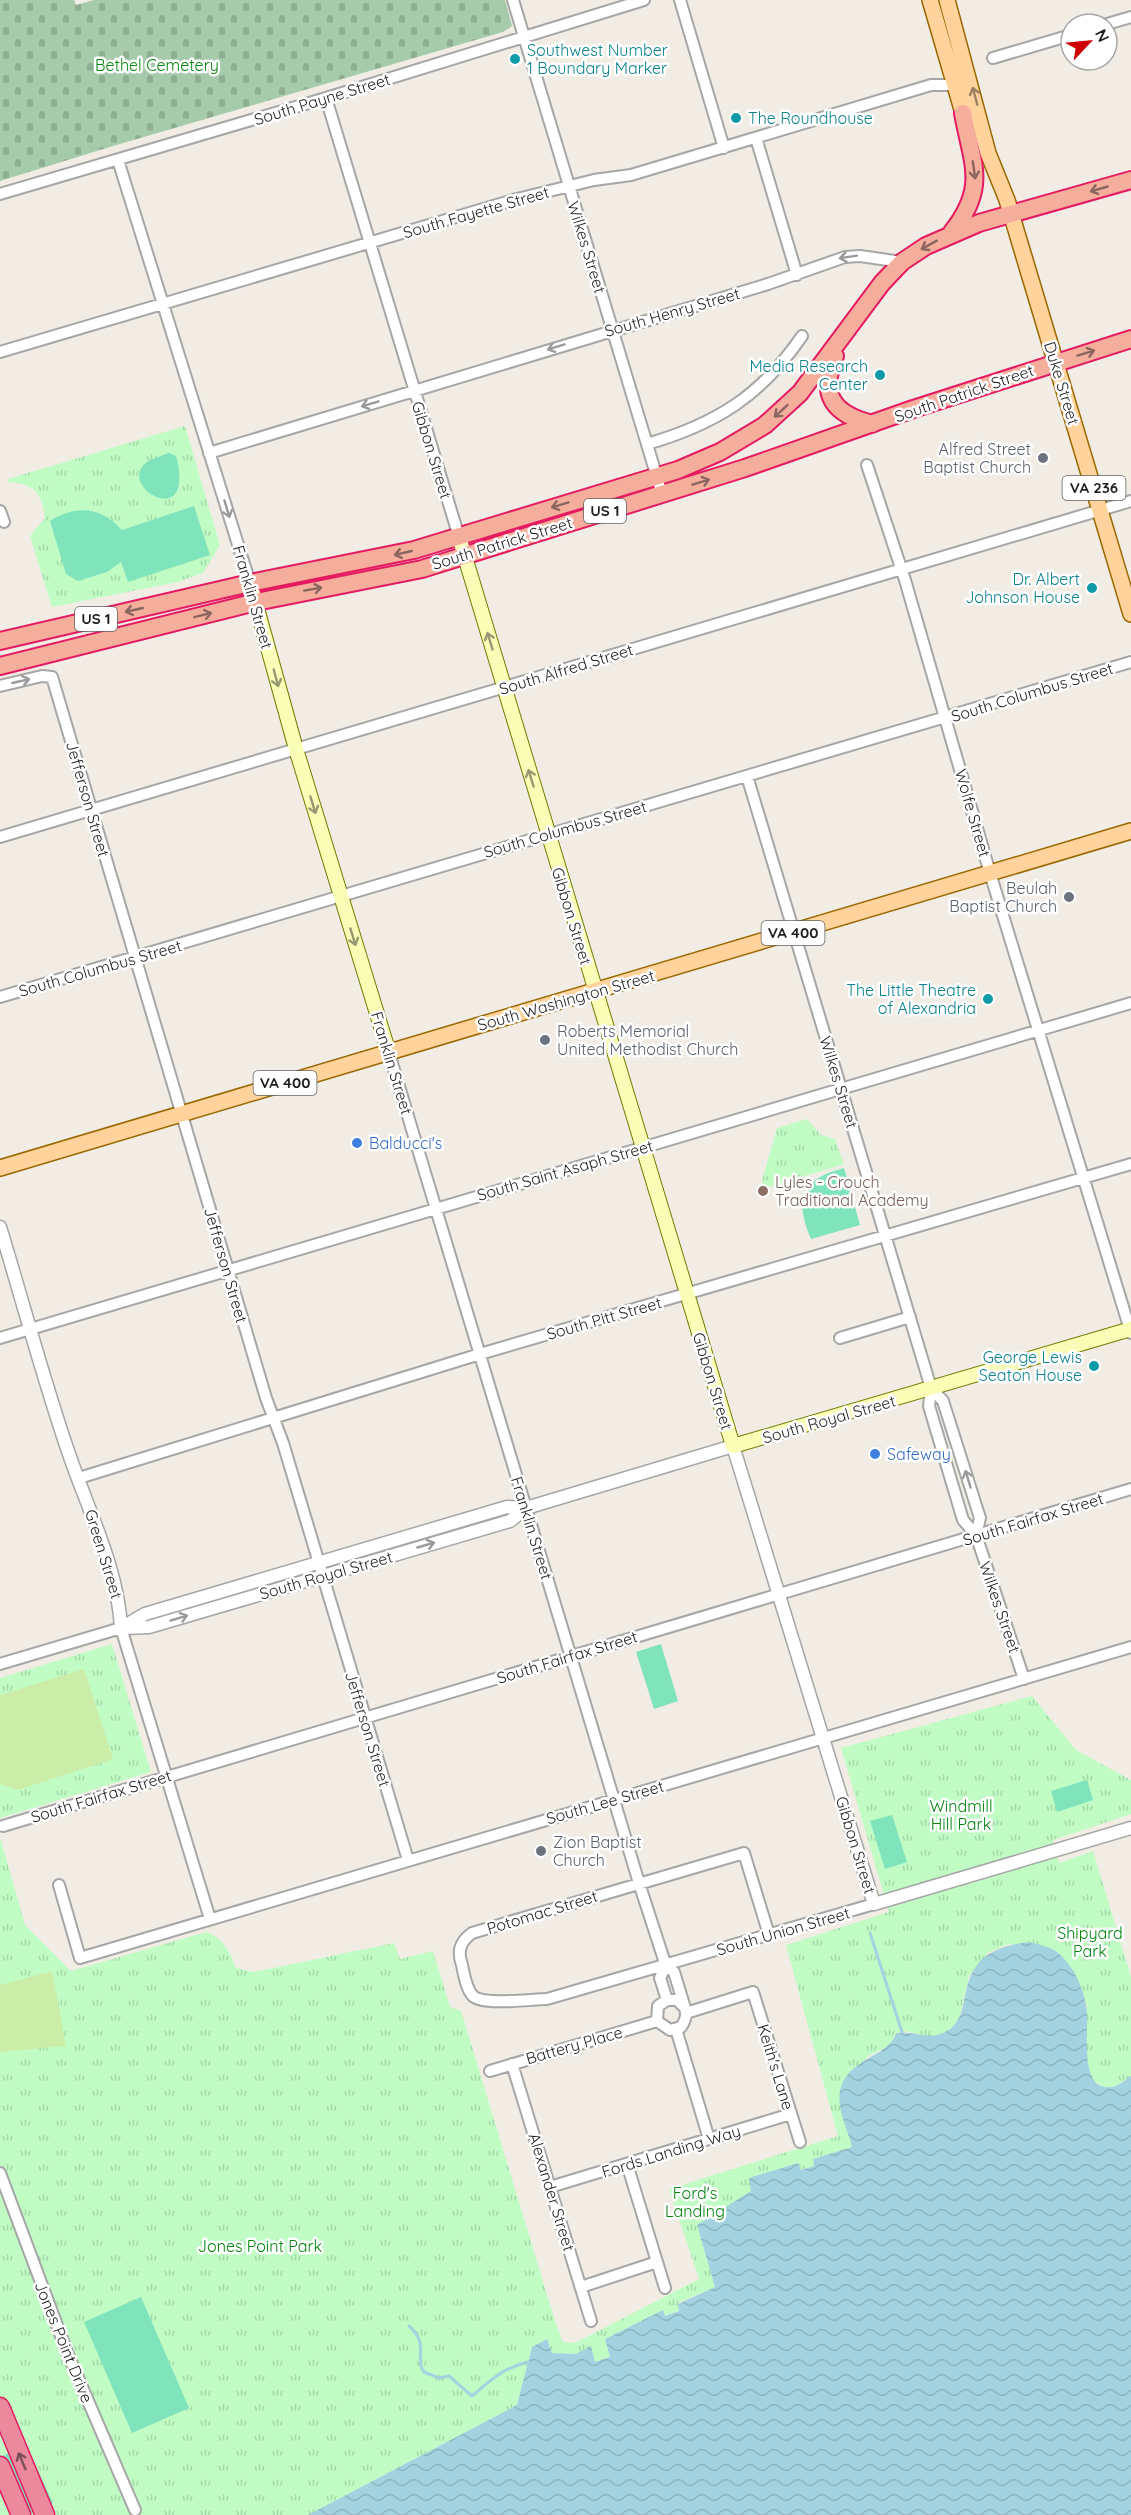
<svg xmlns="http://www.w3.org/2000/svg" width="1131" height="2515" font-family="Quicksand,sans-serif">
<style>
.cemetery{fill:url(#cemetery-stones)}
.park{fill:url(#park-tufts)}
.garden{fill:#cbeda8}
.pitch{fill:#7fe4bc}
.water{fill:url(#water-waves)}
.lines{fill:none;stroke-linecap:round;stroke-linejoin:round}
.stream{stroke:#a3d3e0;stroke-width:3}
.minor-casing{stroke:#a6a6a6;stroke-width:14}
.tertiary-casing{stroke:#a6a6a6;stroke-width:15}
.secondary-casing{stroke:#707c00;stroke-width:16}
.primary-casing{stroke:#9a6600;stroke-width:18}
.trunk-casing{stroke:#e51b62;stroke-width:20}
.motorway-casing{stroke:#e51b62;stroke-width:21}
.minor{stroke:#fff;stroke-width:10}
.tertiary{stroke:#fff;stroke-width:12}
.secondary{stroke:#fafdb6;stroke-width:14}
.primary{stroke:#ffd39b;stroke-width:15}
.trunk{stroke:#f6ae9c;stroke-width:16}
.motorway{stroke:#ec899c;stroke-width:18}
.oneway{stroke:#9a8263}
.oneway2{stroke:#8a665e}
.oneway3{stroke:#9a9a9a}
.oneway4{stroke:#979972}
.oneway5{stroke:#7b4f57}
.culture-dot{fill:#0f9aa8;stroke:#fff;stroke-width:2}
.worship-dot{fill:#6b7280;stroke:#fff;stroke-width:2}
.shop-dot{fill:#3f7fe0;stroke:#fff;stroke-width:2}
.education-dot{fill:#8d6e63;stroke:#fff;stroke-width:2}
.labels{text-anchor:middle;stroke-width:5;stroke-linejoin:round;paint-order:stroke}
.shield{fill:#fff;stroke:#626262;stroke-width:1.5}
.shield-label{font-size:15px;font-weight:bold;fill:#1f1f1f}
.culture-label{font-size:16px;fill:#0d838f;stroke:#fff;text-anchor:end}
.park-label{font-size:16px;fill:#05850f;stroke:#fff}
.street-label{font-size:16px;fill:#1f1f1f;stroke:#fff}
.worship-label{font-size:16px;fill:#5b616d;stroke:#fff;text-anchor:end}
.shop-label{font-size:16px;fill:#366cbe;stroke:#fff;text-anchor:start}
.education-label{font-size:16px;fill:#785e54;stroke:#fff;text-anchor:start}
</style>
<defs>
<pattern id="cemetery-stones" width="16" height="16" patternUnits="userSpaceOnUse" patternTransform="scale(1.5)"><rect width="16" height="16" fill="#a5cbaa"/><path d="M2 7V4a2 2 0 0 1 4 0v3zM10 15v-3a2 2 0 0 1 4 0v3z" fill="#8eae92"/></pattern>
<pattern id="park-tufts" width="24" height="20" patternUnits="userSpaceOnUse" patternTransform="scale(1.5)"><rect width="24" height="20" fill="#c0fcc4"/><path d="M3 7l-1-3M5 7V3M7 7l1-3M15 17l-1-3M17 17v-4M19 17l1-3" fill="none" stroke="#a5d8a8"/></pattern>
<pattern id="water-waves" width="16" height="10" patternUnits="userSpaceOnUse" patternTransform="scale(1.5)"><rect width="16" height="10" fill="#a3d3e0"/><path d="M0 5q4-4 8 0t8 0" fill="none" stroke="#8cb5c0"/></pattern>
</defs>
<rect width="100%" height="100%" fill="#f1ede5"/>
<path class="cemetery" d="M0,0h74l2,5 18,-5h411l7,26 -9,6 -390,114 -113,35z"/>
<path class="park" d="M185,426l35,119 -17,28 -25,9 -126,25 -22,-71 15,-18c-4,-26 -10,-34 -37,-36v-3z
M807,1119l14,16 14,4 9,25 -79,24 -3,-7 15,-53z
M112,1644l39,128 -151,46v-140z
M1032,1696l44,54 55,30v34l-78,26 6,23 34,-12 38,126v99l-18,12 -10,-1 -11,-8 -5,-13v-61l-24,-47 -8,-7 -46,-7 -20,8 -20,24 -10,44 -11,11 -17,7 -25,-7 -10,2 -7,13 -21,10 -25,32 -3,17 12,42 -39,12 2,7 -14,4 -3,-7 -101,62 18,62 -37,16 2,7 -15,6 -2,-6 -58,29 5,18 -15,5 -19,-8 -24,-1 -6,-14 -14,8 -15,58 -209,110h-308v-678l25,88 46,46 135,-39c18,7 23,18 30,36l18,4 140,-29 6,16 33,-8 17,56 11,4 5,16 89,294 8,21 12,1 124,-64 -30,-90 169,-53 -52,-191 103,-33 -48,-164z"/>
<path class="garden" d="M84,1669l29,90 -95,31 -18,-6v-89z
M52,1971l14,75 -66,6v-67z"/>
<path class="pitch" d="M169,453l7,3c21,77 -62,31 -29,6 6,-4 15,-6 22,-9z
M194,506l16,49 -82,27 -7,-20 -14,10 -29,9 -12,-7 -16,-53c26,-17 52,-14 72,9z
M844,1168l16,57 -49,14c-17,-40 -10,-60 33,-71z
M661,1644l17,57 -24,8 -18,-57z
M1087,1780l6,20 -36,12 -6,-21z
M892,1815l15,47 -22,7 -15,-48z
M141,2297l48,111 -57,25 -48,-111z
M26,2445l27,58 -25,12h-18l-10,-22v-36z"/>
<path class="water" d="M1028,1942c9,2 19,4 26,8 17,11 29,36 32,55 5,20 -10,86 25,82 7,0 14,-7 20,-11v439h-823l209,-110 15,-58 15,-8 5,14 24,1 15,-8 4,16 15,-5 -5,-18 58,-29 2,6 14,-5 -1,-7 37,-17 -18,-62 54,-34 -2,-13 49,-15 3,7 13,-4 -1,-7 39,-12c-3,-13 -10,-27 -12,-41 -6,-48 49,-46 56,-73 18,-3 32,8 49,-1 37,-17 -4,-79 83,-90z"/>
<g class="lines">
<path class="stream" d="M870,1933l32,99
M409,2326c21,18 5,33 15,46l15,6 10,-2 23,20c19,-16 32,-29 57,-34"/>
<defs>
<path id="minor" d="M513,0l149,494
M680,0l44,148
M1107,24l24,-7
M993,58l78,-23
M326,98l133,439
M756,138l41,137
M118,160l132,423
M0,194l326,-96 318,-98
M0,352l517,-153 77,-19 37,-5 300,-90h24
M647,444c69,-20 114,-48 155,-108
M209,453l559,-169 77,-27 15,-1 42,6
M867,465l38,115 85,293 141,460
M0,511l4,11
M0,686l42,-10 10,1 214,721 17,45 125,417
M747,776l184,612 -2,18 34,114 13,15 48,144
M0,837l1131,-336
M0,997l1131,-335
M389,1053l250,830 27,83
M0,1338l1131,-335
M840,1338l70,-21
M931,1388l12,13 37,117 -4,17
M79,1478l401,-124 651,-190
M0,1664l121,-36 89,291
M3,1826l1128,-337
M59,1885l21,73 1051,-311
M769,1935l-25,-82 -272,80c-12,9 -15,18 -10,32 2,9 4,24 11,31 11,10 59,3 74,3l327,-95
M667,2000l-7,-22 6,-12 8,6 11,36c2,7 1,12 -4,19l-11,3 -13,-9 1,-15 9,-6h10l8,8
M686,2013l67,-21 47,150
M676,2029l33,110
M512,2064l79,257
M490,2071l167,-50
M627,2164l38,124
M0,2173l67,179 68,158
M550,2187l241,-73
M581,2287l76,-25"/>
<path id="tertiary" d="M0,1227c23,75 43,152 69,227 19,56 49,114 52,174
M121,1628l24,-14 362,-107 19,1 207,-62 141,458 257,-76
M124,1628l25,-1 361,-106 16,-13"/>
<path id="secondary" d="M459,537l274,909 398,-117
M250,583l46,166 93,304"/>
<path id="primary" d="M930,0l33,113 5,10
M947,0l41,153 19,47 124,414
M0,1168l1131,-337"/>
<path id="trunk" d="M952,232c36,-46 20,-68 11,-119
M835,356c-16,39 -2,58 37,68
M0,641l250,-58 164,-33 264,-80 42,-18 45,-27 35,-32 82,-110 20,-21 24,-16 53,-23 152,-43
M0,666l256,-64 166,-33 323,-101 168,-59 218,-70"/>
<path id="motorway" d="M0,2407l45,108
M0,2466l21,49"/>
</defs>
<use href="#minor" class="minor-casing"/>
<use href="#tertiary" class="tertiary-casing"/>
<use href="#secondary" class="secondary-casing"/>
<use href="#primary" class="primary-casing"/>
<use href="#trunk" class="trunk-casing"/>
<use href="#motorway" class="motorway-casing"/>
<use href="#minor" class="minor"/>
<use href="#tertiary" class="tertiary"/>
<use href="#secondary" class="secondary"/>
<use href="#primary" class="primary"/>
<use href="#trunk" class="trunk"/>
<use href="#motorway" class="motorway"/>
</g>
<defs><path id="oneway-shaft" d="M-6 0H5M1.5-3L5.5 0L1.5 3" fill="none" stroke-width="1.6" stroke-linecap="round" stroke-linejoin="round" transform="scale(1.5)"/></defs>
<use class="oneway" href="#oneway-shaft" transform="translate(975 96) rotate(-105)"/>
<g class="oneway2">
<use href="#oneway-shaft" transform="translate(974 170) rotate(82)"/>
<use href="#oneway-shaft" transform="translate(1099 189) rotate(164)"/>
<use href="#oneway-shaft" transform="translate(929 245) rotate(151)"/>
<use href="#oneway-shaft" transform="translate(1086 353) rotate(-17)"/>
<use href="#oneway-shaft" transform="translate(781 411) rotate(138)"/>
<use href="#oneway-shaft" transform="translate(701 482) rotate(-17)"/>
<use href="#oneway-shaft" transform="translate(560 505) rotate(163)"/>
<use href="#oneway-shaft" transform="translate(403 553) rotate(167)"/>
<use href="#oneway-shaft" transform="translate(313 589) rotate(-10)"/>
<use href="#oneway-shaft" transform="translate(134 610) rotate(167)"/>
<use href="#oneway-shaft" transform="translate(203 615) rotate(-14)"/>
</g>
<g class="oneway3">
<use href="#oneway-shaft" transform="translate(848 257) rotate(171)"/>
<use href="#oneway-shaft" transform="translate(556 347) rotate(163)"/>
<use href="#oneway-shaft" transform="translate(370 404) rotate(163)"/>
<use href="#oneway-shaft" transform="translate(227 509) rotate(73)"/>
<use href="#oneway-shaft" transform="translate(21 681) rotate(-13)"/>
<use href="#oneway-shaft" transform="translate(968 1479) rotate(-107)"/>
<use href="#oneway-shaft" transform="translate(426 1545) rotate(-16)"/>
<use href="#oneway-shaft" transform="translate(179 1618) rotate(-17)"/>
</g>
<g class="oneway4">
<use href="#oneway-shaft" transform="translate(490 641) rotate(-107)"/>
<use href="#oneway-shaft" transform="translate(276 678) rotate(75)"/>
<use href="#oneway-shaft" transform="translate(531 778) rotate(-107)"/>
<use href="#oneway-shaft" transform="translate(313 805) rotate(73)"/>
<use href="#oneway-shaft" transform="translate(353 937) rotate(73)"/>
</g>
<use class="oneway5" href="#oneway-shaft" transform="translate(22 2461) rotate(-113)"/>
<g class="culture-dot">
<circle cx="515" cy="59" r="6"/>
<circle cx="736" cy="118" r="6"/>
<circle cx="880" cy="375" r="6"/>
<circle cx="1092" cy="588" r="6"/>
<circle cx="988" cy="999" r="6"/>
<circle cx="1094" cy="1366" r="6"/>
</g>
<g class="worship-dot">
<circle cx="1043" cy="458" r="6"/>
<circle cx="1069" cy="897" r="6"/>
<circle cx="545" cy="1040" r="6"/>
<circle cx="541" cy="1851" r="6"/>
</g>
<g class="shop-dot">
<circle cx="357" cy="1143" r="6"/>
<circle cx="875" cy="1454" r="6"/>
</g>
<circle class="education-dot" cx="763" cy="1191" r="6"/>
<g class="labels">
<g class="shield">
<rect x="1062.5" y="476" width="63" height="24" rx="4.5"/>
<rect x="584" y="499" width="42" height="24" rx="4.5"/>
<rect x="75" y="607" width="42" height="24" rx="4.5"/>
<rect x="761.5" y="921" width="63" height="24" rx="4.5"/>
<rect x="253.5" y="1071" width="63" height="24" rx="4.5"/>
</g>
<g class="shield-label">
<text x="1094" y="493">VA 236</text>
<text x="605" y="516">US 1</text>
<text x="96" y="624">US 1</text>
<text x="793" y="938">VA 400</text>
<text x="285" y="1088">VA 400</text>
</g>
<g class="culture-label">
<text x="527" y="56" text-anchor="start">Southwest Number<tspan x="527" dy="18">1 Boundary Marker</tspan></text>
<text x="748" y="124" text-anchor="start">The Roundhouse</text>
<text x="868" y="372">Media Research<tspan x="868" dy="18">Center</tspan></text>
<text x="1080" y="585">Dr. Albert<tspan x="1080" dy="18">Johnson House</tspan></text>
<text x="976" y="996">The Little Theatre<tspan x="976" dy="18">of Alexandria</tspan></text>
<text x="1082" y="1363">George Lewis<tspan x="1082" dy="18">Seaton House</tspan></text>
</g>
<g class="park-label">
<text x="157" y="71">Bethel Cemetery</text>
<text x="961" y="1812">Windmill<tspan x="961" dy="18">Hill Park</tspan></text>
<text x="1090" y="1939">Shipyard<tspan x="1090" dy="18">Park</tspan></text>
<text x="695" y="2199">Ford's<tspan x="695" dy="18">Landing</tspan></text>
<text x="260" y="2252">Jones Point Park</text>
</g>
<g class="street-label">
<text transform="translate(322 99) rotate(-17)" y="6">South Payne Street</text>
<text transform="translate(476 212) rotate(-16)" y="6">South Fayette Street</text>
<text transform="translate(587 247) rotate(73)" y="6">Wilkes Street</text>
<text transform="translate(672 312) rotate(-16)" y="6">South Henry Street</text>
<text transform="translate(1062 383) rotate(73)" y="6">Duke Street</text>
<text transform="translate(964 393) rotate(-19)" y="6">South Patrick Street</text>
<text transform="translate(432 450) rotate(73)" y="6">Gibbon Street</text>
<text transform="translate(502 543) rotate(-17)" y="6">South Patrick Street</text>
<text transform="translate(253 597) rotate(74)" y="6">Franklin Street</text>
<text transform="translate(566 669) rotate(-17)" y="6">South Alfred Street</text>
<text transform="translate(1032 692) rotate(-17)" y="6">South Columbus Street</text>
<text transform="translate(88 799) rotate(74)" y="6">Jefferson Street</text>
<text transform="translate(973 813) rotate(74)" y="6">Wolfe Street</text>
<text transform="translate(565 829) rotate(-16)" y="6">South Columbus Street</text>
<text transform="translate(572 916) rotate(73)" y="6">Gibbon Street</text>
<text transform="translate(100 968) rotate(-16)" y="6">South Columbus Street</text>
<text transform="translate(566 1000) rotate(-16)" y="6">South Washington Street</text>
<text transform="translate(392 1063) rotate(73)" y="6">Franklin Street</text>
<text transform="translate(839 1082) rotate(73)" y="6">Wilkes Street</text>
<text transform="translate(565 1170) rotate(-16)" y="6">South Saint Asaph Street</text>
<text transform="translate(226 1265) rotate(74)" y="6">Jefferson Street</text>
<text transform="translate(604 1318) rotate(-16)" y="6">South Pitt Street</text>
<text transform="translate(713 1381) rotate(73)" y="6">Gibbon Street</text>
<text transform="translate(829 1419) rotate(-16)" y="6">South Royal Street</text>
<text transform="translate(1033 1519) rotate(-17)" y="6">South Fairfax Street</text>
<text transform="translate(532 1528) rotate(73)" y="6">Franklin Street</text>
<text transform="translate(104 1554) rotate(73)" y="6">Green Street</text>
<text transform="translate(326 1575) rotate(-16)" y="6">South Royal Street</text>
<text transform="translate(1000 1607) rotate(71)" y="6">Wilkes Street</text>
<text transform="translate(567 1657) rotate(-17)" y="6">South Fairfax Street</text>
<text transform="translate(368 1729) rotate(73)" y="6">Jefferson Street</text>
<text transform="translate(101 1796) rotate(-17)" y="6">South Fairfax Street</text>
<text transform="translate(605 1802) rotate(-16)" y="6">South Lee Street</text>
<text transform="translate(856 1845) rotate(73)" y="6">Gibbon Street</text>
<text transform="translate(542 1912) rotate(-17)" y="6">Potomac Street</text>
<text transform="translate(783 1931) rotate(-16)" y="6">South Union Street</text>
<text transform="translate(574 2045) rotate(-16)" y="6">Battery Place</text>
<text transform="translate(776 2067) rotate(73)" y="6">Keith's Lane</text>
<text transform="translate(671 2151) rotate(-17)" y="6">Fords Landing Way</text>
<text transform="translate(552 2192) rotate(73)" y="6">Alexander Street</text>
<text transform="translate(64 2342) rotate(68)" y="6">Jones Point Drive</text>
</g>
<g class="worship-label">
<text x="1031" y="455">Alfred Street<tspan x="1031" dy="18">Baptist Church</tspan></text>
<text x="1057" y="894">Beulah<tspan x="1057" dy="18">Baptist Church</tspan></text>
<text x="557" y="1037" text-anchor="start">Roberts Memorial<tspan x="557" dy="18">United Methodist Church</tspan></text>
<text x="553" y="1848" text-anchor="start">Zion Baptist<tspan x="553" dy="18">Church</tspan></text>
</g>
<g class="shop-label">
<text x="369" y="1149">Balducci's</text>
<text x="887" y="1460">Safeway</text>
</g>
<g class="education-label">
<text x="775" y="1188">Lyles - Crouch<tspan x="775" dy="18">Traditional Academy</tspan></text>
</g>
</g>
<g transform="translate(1089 42) rotate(64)"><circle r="28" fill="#ffffff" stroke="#a5a5a5" stroke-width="1.5"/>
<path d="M0-4.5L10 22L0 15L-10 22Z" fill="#ce0001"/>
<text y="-9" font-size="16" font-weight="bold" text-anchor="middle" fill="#1f1f1f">N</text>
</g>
</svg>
